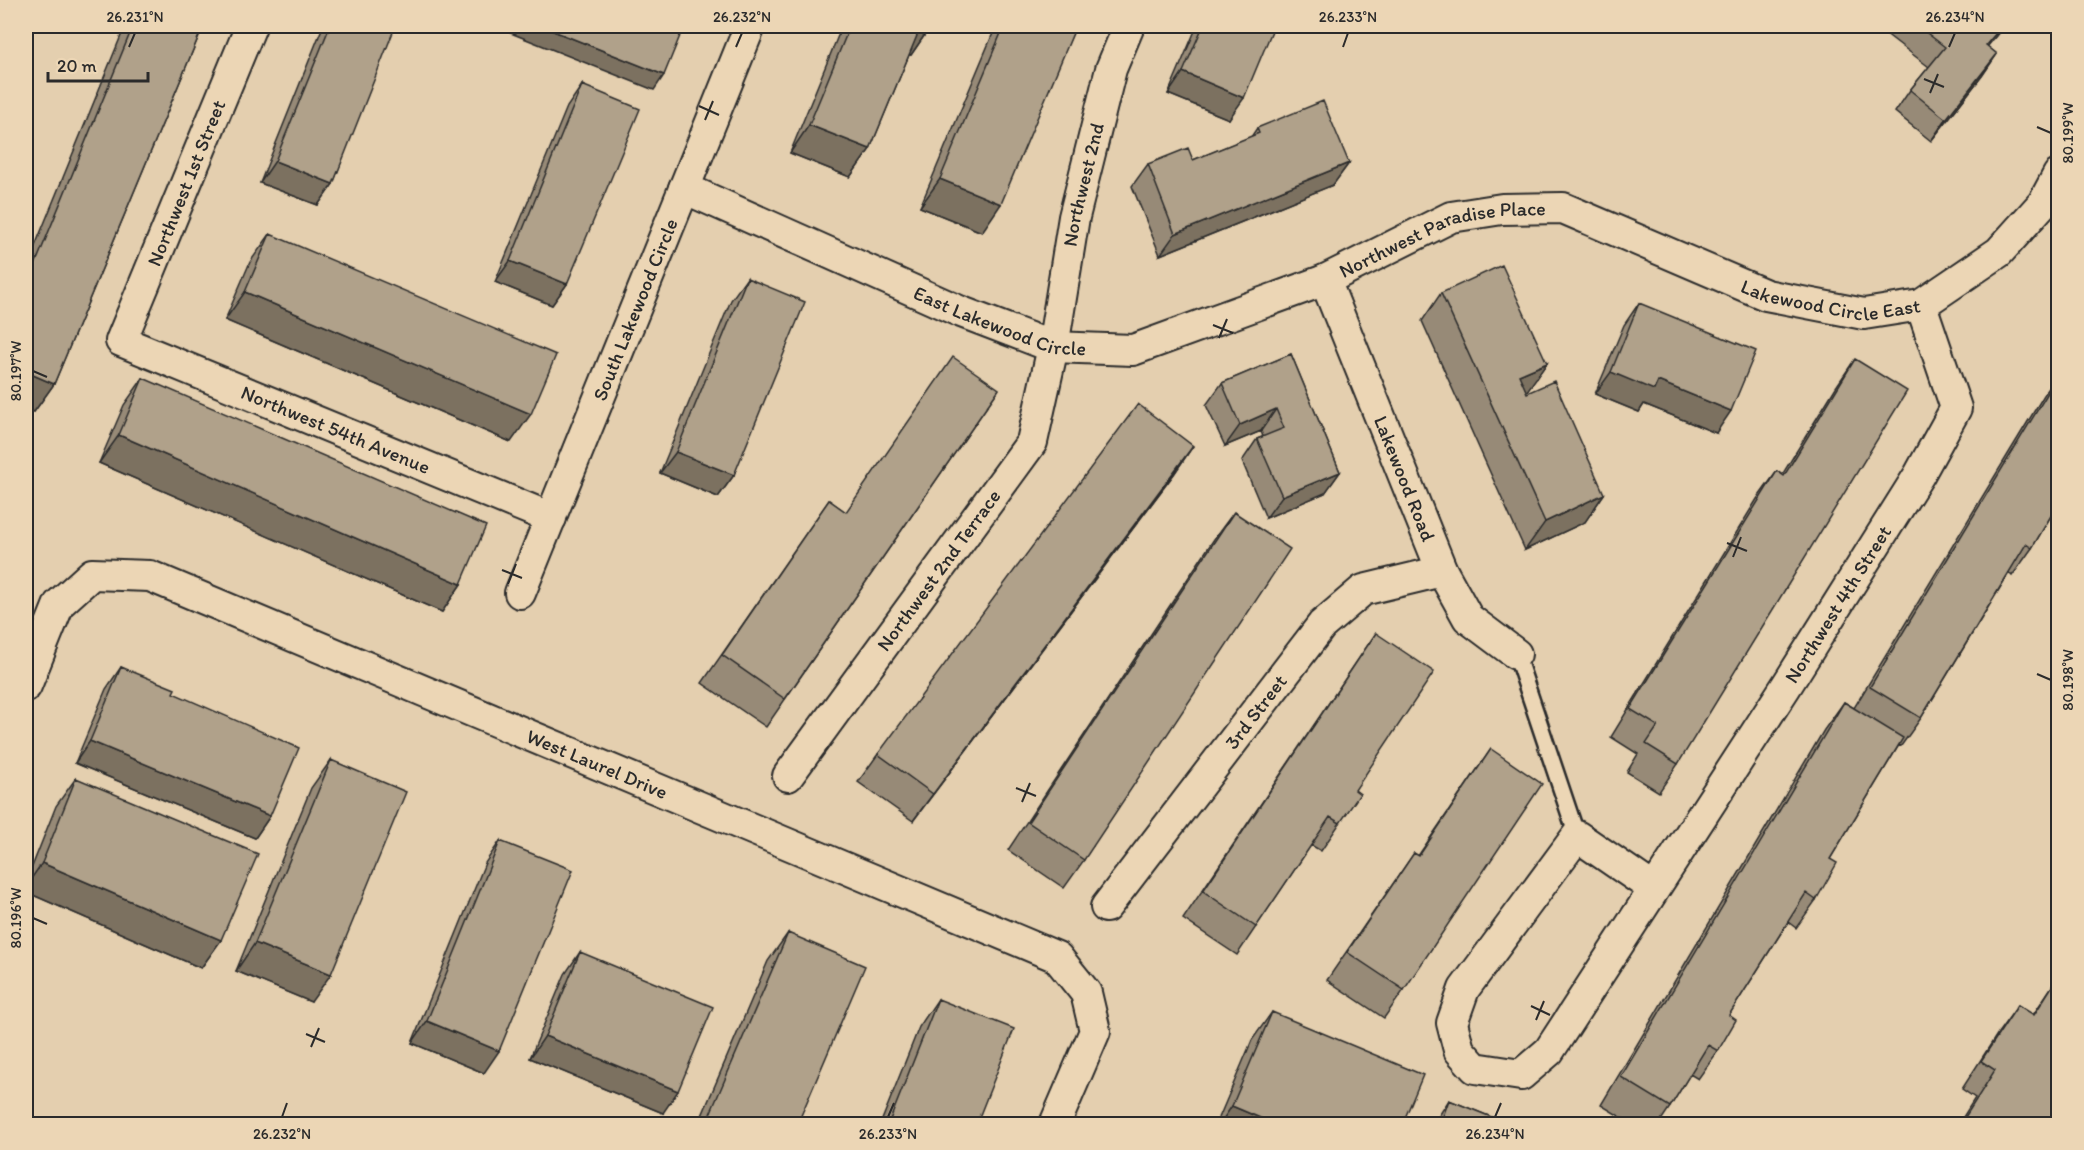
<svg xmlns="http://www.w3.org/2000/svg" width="2084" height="1150" font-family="Itim,sans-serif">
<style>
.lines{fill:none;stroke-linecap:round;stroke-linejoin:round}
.lane-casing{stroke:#2b2b2b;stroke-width:20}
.street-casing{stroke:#2b2b2b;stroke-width:34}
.lane{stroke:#ecd6b5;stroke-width:15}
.street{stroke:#ecd6b5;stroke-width:30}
.wall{fill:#978a77;stroke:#2b2b2b;stroke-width:1.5}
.shaded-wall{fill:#7b7161;stroke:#2b2b2b;stroke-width:1.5}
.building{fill:#b0a18a;stroke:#2b2b2b;stroke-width:1.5}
.ticks{fill:none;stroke:#2b2b2b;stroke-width:2}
.labels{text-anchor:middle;stroke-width:5;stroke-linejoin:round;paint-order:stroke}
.street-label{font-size:20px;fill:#2b2b2b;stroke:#ecd6b5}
.neatline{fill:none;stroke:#2b2b2b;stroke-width:2}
.ticks-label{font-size:15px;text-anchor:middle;fill:#2b2b2b}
</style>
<rect width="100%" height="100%" fill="#e4cfaf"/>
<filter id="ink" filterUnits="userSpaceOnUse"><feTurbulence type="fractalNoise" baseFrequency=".0167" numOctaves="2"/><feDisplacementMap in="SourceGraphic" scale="12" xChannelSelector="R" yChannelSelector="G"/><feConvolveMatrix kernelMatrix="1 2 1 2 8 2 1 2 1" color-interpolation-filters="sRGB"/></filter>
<g filter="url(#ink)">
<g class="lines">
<defs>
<path id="lane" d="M1516,654l61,182"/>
<g id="street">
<path id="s1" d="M251,26l-130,315 430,177"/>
<path id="s2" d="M684,188l275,123 94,36 80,3 192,-70 126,-63 51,-8 61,-1 203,87 98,19 57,-9 78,-53 44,-49 15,-28"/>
<path id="s3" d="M1325,280l117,291 26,47 48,36"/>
<path id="s4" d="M520,593l230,-567"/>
<path id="s5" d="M26,686l33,-82 33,-30 58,2 907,381 29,36 9,38 -40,93"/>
<path id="s6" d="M788,776l244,-334 21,-95 21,-130 37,-148 18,-43"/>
<path id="s7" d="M1654,889l-77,-53 -113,153 -12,34 7,27 16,18 46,7 28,-24 236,-363 134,-213 37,-67 -35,-103"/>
<path id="s8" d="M1106,907l216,-282 41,-35 79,-19"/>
</g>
</defs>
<use href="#lane" class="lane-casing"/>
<use href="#street" class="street-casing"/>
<use href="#lane" class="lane"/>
<use href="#street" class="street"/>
</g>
<path class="wall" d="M125,26h78l-149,358 -20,28 -8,-4v-140z
M323,26h69l-59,158 -15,21 -58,-22z
M842,26h89l-20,29h-2l-39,94 -20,28 -60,-24z
M996,26h80l-94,206 -62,-25z
M1197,26h77l-45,93 -61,-25z
M1876,26h128l-17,20 10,8 -15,22 -51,65 -36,-29 15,-22 19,-23z
M582,85l-15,199 -15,21 -57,-23 72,-175z
M1257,128l92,35 -16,22 -173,70 -28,-69 16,-22 45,-4 58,-23z
M270,234l241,208 -286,-122 25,-58z
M747,278l-13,197 -16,22 -58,-24 71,-173z
M1441,293l106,70 -21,28 78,103 -19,28 -60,28 -103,-229z
M1639,303l77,130 -72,-29 -5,8 -44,-18 29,-69z
M1291,354l49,118 -15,21 -59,25 -24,-57 15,-22 6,-2 -2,-6 -36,15 -19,-41 16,-22z
M1855,359l-177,405 -19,28 -32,-20 11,-18 -27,-17 146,-238 20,-28 5,4 54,-88z
M2058,375v129l-26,44 -20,28 -3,-3 -88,145 -20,28 -2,-1 -69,114 -14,41 -20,28 -8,-6 -59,93 -11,36 -20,28 -8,-5 -20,33 -12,18h-24l-33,-20 223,-375 20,-28 10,6 190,-313z
M143,378l318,206 -19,28 -343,-149 25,-58z
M999,389l-233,338 -64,-44 127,-183 17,12z
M1193,446l-19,28 -261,347 -55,-39 20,-28z
M1234,512l-150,348 -20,28 -56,-38 206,-311z
M1376,633l-21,157 -15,33 -19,28 -10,-6 -74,110 -54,-36z
M121,667l52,26 97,123 -15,22 -180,-75 31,-74z
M1491,749l-87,241 -20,28 -57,-38 87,-127 4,3z
M331,760l-20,242 -75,-31 75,-183z
M76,778l145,162 -20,28 -175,-76v-10l30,-76z
M500,841l-16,232 -72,-30 73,-180z
M788,933l9,192h-99l70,-164z
M580,952l83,161 -133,-55 35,-84z
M2058,977l-4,148h-96l17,-27 -13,-9 36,-56 20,-28 15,10z
M938,999l38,126h-96l39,-98z
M1272,1012l130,113h-186l36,-85z
M1449,1100l62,25h-78z"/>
<path class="shaded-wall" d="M493,26h48l123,49 -10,15z
M920,26h5l5,1 -19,28 -9,-3z
M2002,26h2l-33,41 15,-22z
M1997,54l-15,22 -51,65 15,-22z
M1183,72l61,26 -15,21 -61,-25z
M809,125l61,24 -20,28 -60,-24z
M275,161l58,23 -15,21 -58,-22z
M1349,163l-16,22 -173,70 15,-21z
M940,179l61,25 -19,28 -62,-25z
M510,261l57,23 -15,21 -57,-23z
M245,292l286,122 -20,28 -286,-122z
M1547,363l-20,28 -28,12 20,-28z
M26,372l28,12 -20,28 -8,-4z
M1611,372l47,9 73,30 -15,22 -72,-29 -5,8 -44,-18z
M1276,409l-15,22 -36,15 15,-21z
M119,435l342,149 -19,28 -343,-149z
M1193,446l-19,28 -261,347 20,-27z
M676,452l58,23 -16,22 -58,-24z
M1340,472l-15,21 -59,25 16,-22z
M1604,494l-19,28 -60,28 20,-28z
M90,741l180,75 -15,22 -180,-75z
M42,863l179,77 -20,28 -175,-76v-6z
M255,943l76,31 -20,28 -75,-31z
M427,1021l72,30 -15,22 -72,-30z
M545,1036l133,55 -15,22 -133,-55z
M1232,1106l45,19h-58z
M707,1121l9,4h-11z"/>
<path class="building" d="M133,26h70l-149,358 -28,-12v-85z
M330,26h62l3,1 -62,157 -58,-23z
M541,26h143l-20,49z
M850,26h71l-51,123 -61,-24z
M1004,26h72l-75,178 -61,-25z
M1203,26h71l-30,72 -61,-26z
M1918,26h84l-16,19 11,9 -51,65 -36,-29 35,-43z
M582,85l58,24 -73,175 -57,-23z
M1323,101l26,62 -174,71 -27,-70 40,-16 5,12 66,-27 -2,-5z
M270,234l286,121 -25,59 -286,-122z
M1502,265l45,98 -28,12 8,18 27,-12 50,113 -59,28 -104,-229z
M747,278l58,24 -71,173 -58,-23z
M1639,303l117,48 -25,60 -73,-30 -4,9 -43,-18z
M1291,354l49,118 -58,24 -25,-57 27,-11 -8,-19 -36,16 -18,-42z
M953,357l46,32 -214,310 -63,-44 107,-155 17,12z
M1855,359l52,32 -229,373 -32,-20 12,-18 -28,-17 147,-238 7,5z
M2058,376v128l-26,44 -6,-4 -105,174 -51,-31z
M143,378l343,148 -25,58 -342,-149z
M1138,404l55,42 -260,348 -55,-40z
M1234,512l56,37 -206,311 -56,-38z
M1376,633l58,39 -79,118 5,4 -20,29 -10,-6 -74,110 -53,-36z
M121,667l54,22 -2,4 126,55 -29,68 -180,-75z
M1844,702l59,36 -73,121 7,4 -21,37 -10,-7 -77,122 7,5 -18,31 -10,-6 -38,62 -49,-30z
M1491,749l51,35 -138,206 -57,-38 67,-99 5,3z
M331,760l75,32 -75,182 -76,-31z
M76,778l182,76 -37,86 -179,-77z
M500,841l73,29 -74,181 -72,-30z
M788,933l77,33 -68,159h-81l-9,-4z
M580,952l133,55 -35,84 -133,-55z
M2058,977v141l-4,7h-94l35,-55 -14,-9 37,-56 16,10z
M938,999l76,30 -38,96h-88z
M1272,1012l151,63 -21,50h-125l-45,-19z
M1449,1100l62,25h-71z"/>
</g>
<path class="ticks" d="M129,47l6,-14M736,47l6,-14M1343,47l5,-14M1949,47l6,-14M1924,79l20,8M1930,93l8,-19M699,106l20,9M705,120l8,-19M2037,127l14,6M1213,325l20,8M1219,338l8,-19M33,371l14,6M1727,543l20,8M1733,557l8,-20M502,570l20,8M508,584l8,-20M2037,674l14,6M1016,788l20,8M1022,802l8,-19M33,918l14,6M1531,1006l19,9M1536,1020l8,-19M306,1034l19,8M311,1047l8,-19M282,1117l5,-14M888,1117l6,-14M1495,1117l6,-14"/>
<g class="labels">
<g class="street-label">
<text transform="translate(186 183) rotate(-68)" y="7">Northwest 1st Street</text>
<text dy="7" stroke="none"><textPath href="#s6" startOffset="676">Northwest 2nd</textPath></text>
<text dy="7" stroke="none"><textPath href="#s2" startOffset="813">Northwest Paradise Place</textPath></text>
<text dy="7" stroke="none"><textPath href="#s2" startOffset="1226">Lakewood Circle East</textPath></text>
<text dy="7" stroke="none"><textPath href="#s4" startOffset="306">South Lakewood Circle</textPath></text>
<text dy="7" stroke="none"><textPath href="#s2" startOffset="344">East Lakewood Circle</textPath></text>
<text dy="7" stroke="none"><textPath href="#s1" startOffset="573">Northwest 54th Avenue</textPath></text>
<text dy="7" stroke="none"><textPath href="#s3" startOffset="214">Lakewood Road</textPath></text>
<text dy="7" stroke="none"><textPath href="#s6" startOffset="255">Northwest 2nd Terrace</textPath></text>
<text dy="7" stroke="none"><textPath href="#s7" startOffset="987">Northwest 4th Street</textPath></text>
<text dy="7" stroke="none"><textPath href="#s8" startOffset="246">3rd Street</textPath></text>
<text dy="7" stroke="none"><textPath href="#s5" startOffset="676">West Laurel Drive</textPath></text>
</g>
</g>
<rect width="2084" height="1150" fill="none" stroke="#ecd6b5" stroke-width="66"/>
<path d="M48 72v9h100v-9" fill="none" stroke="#2b2b2b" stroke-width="3"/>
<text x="57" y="72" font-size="18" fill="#2b2b2b" stroke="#ecd6b5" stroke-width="4.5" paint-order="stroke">20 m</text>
<rect x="33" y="33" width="2018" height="1084" class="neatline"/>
<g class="ticks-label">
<text x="135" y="22">26.231°N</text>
<text x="742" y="22">26.232°N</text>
<text x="1348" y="22">26.233°N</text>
<text x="1955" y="22">26.234°N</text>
<text transform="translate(2068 133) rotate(-90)" y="5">80.199°W</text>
<text transform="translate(16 371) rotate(-90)" y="5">80.197°W</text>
<text transform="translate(2068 680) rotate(-90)" y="5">80.198°W</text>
<text transform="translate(16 918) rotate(-90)" y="5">80.196°W</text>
<text x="282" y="1139">26.232°N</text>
<text x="888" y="1139">26.233°N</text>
<text x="1495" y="1139">26.234°N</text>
</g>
</svg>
